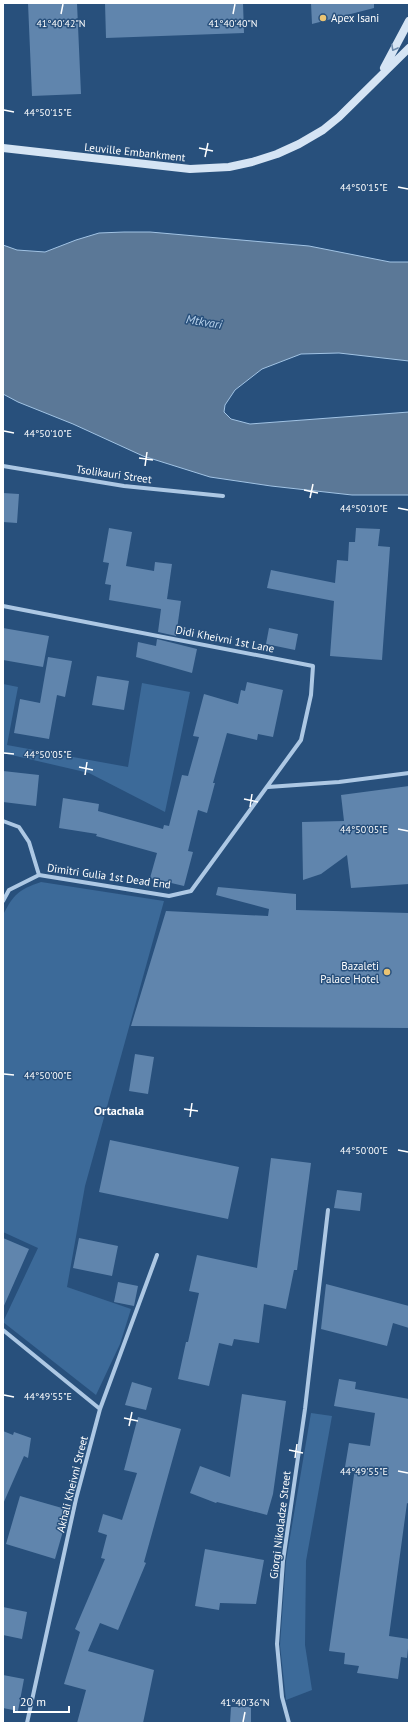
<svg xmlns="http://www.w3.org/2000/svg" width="412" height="1726" font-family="'PT Sans',sans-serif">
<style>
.green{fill:#3c6a99}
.water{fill:#5b7897;stroke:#a1c3e4}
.building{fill:#6085ad}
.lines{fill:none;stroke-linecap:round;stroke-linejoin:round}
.minor{stroke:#adc8e4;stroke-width:4}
.secondary{stroke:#d5e4f4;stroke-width:8}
.oneway{stroke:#6d8bac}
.ticks{fill:none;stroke:#fff;stroke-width:1.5}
.poi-dot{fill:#ebc473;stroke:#28507c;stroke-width:1.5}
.labels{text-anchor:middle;stroke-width:3;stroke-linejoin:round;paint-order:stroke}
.poi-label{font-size:11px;fill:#fff;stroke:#28507c;text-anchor:start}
.street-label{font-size:11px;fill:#fff;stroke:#28507c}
.water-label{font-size:12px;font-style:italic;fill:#b8d2ec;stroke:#28507c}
.neighbourhood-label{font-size:12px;font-weight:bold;fill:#fff;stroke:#28507c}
.ticks-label{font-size:10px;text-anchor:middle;fill:#fff;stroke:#28507c;stroke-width:3;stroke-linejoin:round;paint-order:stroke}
</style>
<rect width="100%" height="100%" fill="#28507c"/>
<path class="green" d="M142,683l48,9 -25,120 -76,-39 -86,-20v-69l15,3 -11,58 121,22z
M41,882l123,19 -79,285 -18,101 64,22 -11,35 -24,51 -93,-73 35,-74 -35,-16v-317c11,-21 15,-25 38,-33z
M311,1413l21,3 -26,145 -1,84 7,45 -26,10 -6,-55 6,-84z"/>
<path class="water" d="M124,232h26l159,14 81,16h19v99l-70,-8 -38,1 -39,15 -27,21 -10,15 -1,7 7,7 19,5 159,-12v83h-57l-81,-9 -61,-9 -67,-21 -70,-32 -55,-22 -15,-8v-149l14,5 28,2 31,-12 23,-7z"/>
<path class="building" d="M28,3h49l4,91 -49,2z
M105,3h138l1,30 -138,5z
M311,3h63v5l-62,16z
M3,493l16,1 -2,29 -14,-1z
M109,528l23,4 -6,34 28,5 1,-9 17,2 -5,35 14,2 -5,35 -18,-4 3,-23 -52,-9 2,-15 -6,-1 4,-21 -6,-1z
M356,528l24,1 -2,17 12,1 -8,113 -52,-4 4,-55 -67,-13 4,-18 64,13 2,-23 11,1 1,-19h6z
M3,628l46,8 -6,31 -40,-7z
M269,628l29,6 -3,16 -29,-6z
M157,639l40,10 -5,24 -56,-16 2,-15 18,4z
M48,657l24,4 -7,36 -8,-2 -8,44 -35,-6 6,-34 20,4z
M97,676l32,5 -5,29 -32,-5z
M247,682l36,8 -10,47 -15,-3 -1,6 -30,-7 -14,50h2l-8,30 -9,-3 -10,41 5,1 -9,34 -34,-8 7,-25 -61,-17 1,-2 -38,-6 4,-30 36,6 -1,7 65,18 1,-4 5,1 13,-51 6,1 11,-39 -6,-1 11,-42 34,10 3,-14 4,1z
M3,771l36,4 -3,31 -33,-4z
M409,786v98l-58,4 -4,-33 -26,19 -18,6 -1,-58 42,-1 -3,-26z
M218,887l78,7v16l113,3v115l-278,-2 35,-115 102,5 1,-7 -53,-14z
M135,1054l19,3 -6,37 -19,-3z
M110,1140l129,27 -11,52 -129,-27z
M271,1158l40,5 -14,107h-3l-8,39 -22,-5 -5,39 -25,-4 -2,7 -13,-3 -10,43 -31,-7 8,-37h2l11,-49 -10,-2 8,-36 60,13z
M337,1190l25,3 -2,18 -26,-3z
M3,1238l26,11 -26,59z
M79,1238l39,8 -6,30 -39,-8z
M118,1282l20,4 -4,20 -20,-4z
M326,1284l83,22v22l-16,-5 -6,23 -66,-17z
M339,1379l17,3 -1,7 54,10v105l-2,-1 -18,133 20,3 -2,19 -6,-1 -3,22 -41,-6 2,-7 -15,-2 1,-11 -16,-2 26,-183 -10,-1 4,-24 21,3 5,-33 -41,-7z
M132,1382l20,6 -6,22 -21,-5z
M242,1394l44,7 -13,93 -6,21 -50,-13 -1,1 -26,-10 10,-27 30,11z
M138,1417l43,12 -37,133 2,1 -28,67 -18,-7 -12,28 66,19 -11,53h-66l9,-33 -22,-6 16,-52 -5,-3 30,-70 -4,-1 6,-23 -9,-3 5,-18 19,6 15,-47 -13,-3z
M3,1431l10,4 1,-3 17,6 -3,20 -4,-2 -21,48z
M20,1496l49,14 -14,49 -49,-15z
M205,1549l59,11 -8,44 -36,-1 -1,7 -24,-4z
M3,1607l24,5 -5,27 -19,-4z
M3,1675l21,4 -6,32 -15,-3z
M231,1707h20v16h-21z"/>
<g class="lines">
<path class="minor" d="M3,466l121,20 99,10
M3,606l310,60 -2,29 -10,45 -110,151 -22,5 -130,-21 -30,15 -6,11
M268,787l71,-5 70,-9
M3,821l16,6 10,15 10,33
M3,1330l97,79
M27,1723l49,-224 24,-90 57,-154
M289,1723l-7,-26 -5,-53 6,-83 22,-152 23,-199"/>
<path class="secondary" d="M384,68l25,-47
M3,148l187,21 39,-2 23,-5 25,-8 22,-10 24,-14 16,-13 70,-69"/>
</g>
<defs><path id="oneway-chevron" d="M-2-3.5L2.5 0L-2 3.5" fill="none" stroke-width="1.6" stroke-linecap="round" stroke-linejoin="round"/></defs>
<use class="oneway" href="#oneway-chevron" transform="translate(394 48) rotate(119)"/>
<path class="ticks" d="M61,14l2,-10M233,14l2,-10M4,110l10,2M199,148l14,3M205,157l3,-14M398,187l10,2M4,431l10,2M139,458l14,2M145,466l2,-14M304,490l14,3M310,498l3,-14M398,508l10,2M4,753l10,1M79,767l14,3M85,775l2,-13M244,799l14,3M250,807l2,-13M398,829l10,2M4,1074l10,1M184,1109l14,2M190,1117l2,-14M398,1150l10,2M4,1395l10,2M124,1418l14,3M129,1426l3,-14M289,1450l14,3M295,1458l2,-14M398,1471l10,2M243,1722l2,-10"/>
<g class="poi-dot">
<circle cx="323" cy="18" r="4"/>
<circle cx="387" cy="972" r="4"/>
</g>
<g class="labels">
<g class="poi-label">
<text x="331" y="22">Apex Isani</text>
<text x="379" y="970" text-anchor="end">Bazaleti<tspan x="379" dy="13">Palace Hotel</tspan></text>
</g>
<g class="street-label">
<text transform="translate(135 152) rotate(6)" y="4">Leuville Embankment</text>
<text transform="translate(114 474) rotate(8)" y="4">Tsolikauri Street</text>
<text transform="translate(225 639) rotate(11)" y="4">Didi Kheivni 1st Lane</text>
<text transform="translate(109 876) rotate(8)" y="4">Dimitri Gulia 1st Dead End</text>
<text transform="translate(72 1484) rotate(-76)" y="4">Akhali Kheivni Street</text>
<text transform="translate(280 1525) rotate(-83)" y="4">Giorgi Nikoladze Street</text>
</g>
<g class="water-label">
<text transform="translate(204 322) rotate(9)" y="4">Mtkvari</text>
</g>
<g class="neighbourhood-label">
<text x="119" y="1115">Ortachala</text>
</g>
</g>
<g class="ticks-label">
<text x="61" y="27">41°40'42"N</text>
<text x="233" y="27">41°40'40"N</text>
<text x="48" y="116">44°50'15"E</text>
<text x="364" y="191">44°50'15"E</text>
<text x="48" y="437">44°50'10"E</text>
<text x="364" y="512">44°50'10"E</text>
<text x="48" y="758">44°50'05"E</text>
<text x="364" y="833">44°50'05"E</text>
<text x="48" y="1079">44°50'00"E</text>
<text x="364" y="1154">44°50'00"E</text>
<text x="48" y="1400">44°49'55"E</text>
<text x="364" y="1475">44°49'55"E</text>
<text x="245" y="1706">41°40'36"N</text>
</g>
<rect width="412" height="1726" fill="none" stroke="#ffffff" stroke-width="8"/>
<path d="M14 1706v6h55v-6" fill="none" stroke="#ffffff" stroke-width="2"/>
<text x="20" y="1706" font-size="12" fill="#ffffff" stroke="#28507c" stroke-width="3" paint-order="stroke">20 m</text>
</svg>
